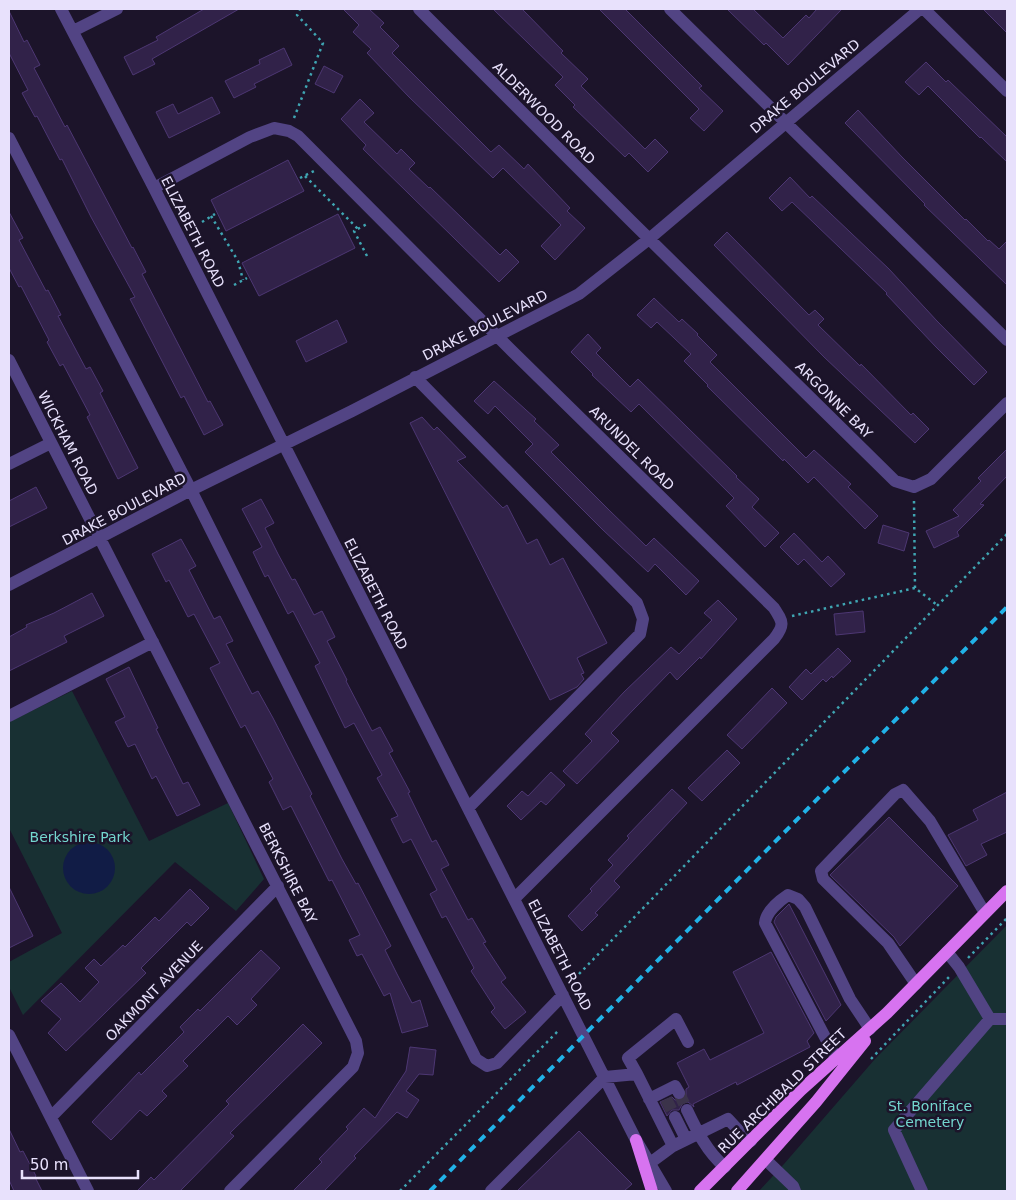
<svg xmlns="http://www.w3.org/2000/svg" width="1016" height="1200" font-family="'DejaVu Sans',sans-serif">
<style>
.green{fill:#183033}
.water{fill:#111c46}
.building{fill:#312249;stroke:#4d3773}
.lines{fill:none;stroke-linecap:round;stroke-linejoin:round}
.minor-tunnel{stroke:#3b334a;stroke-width:12;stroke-dasharray:12 6;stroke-linecap:butt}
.path{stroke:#3fa5b2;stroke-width:2.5;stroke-dasharray:2.5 4;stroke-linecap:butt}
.minor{stroke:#524484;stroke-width:12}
.major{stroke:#d773f0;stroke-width:12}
.rail{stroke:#21b2e7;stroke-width:4;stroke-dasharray:8 6;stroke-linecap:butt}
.labels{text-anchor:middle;stroke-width:5;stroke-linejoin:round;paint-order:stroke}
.street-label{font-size:14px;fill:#e8e1fc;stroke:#1c142a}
.park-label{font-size:14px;fill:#73d6ce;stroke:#1c142a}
</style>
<rect width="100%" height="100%" fill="#1c142a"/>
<path class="green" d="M72,691l77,150 79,-38 36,76 -28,32 -61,-49 -152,153 -14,-28v-25l53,-29 -53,-105v-106z
M1007,925v266h-248l25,-27 91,-105z"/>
<path class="water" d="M63 868a26 26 0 1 1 52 0a26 26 0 1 1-52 0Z"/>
<path class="building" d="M204,9h35l-87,50 3,5 -22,11 -9,-18 34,-17 -2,-3z
M343,9h26l15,14 -4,4 19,19 -7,7 99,99 8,-7 25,24 4,-5 42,44 -3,3 18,17 -30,32 -14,-14 20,-21 -58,-57 -10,10 -84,-81 -42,-44 4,-4 -18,-17 6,-7z
M493,9h29l41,42 -2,2 27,26 -7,7 64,63 10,-10 13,13 -20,20 -19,-19 -4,4 -52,-50 2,-2 -20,-20 8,-8z
M599,9h26l77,77 -3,2 24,23 -19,20 -14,-13 9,-9z
M727,9h26l30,29 23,-23 3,3 8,-9h25l-54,56 -22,-22 -2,2z
M983,9h24v24z
M9,11l15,31 3,-2 13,25 -6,3 31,59 2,-2 65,123 1,-1 13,25 -4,2 66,128 2,-1 13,24 -19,10 -20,-39 -3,2 -51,-99 5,-2 -44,-80 -29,-58 -2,1 -23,-44 -2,1 -13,-24 6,-3 -19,-37z
M284,48l8,17 -38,19 2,3 -22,11 -9,-17 35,-17 -1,-4z
M926,62l20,20 2,-2 59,57v25l-26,-25 -1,1 -52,-52 -9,9 -14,-13z
M324,66l19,10 -9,17 -19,-9z
M212,97l8,16 -51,25 -13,-26 17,-8 5,10z
M360,99l14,14 -10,9 33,32 4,-5 14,14 -6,6 20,19 1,-1 70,68 6,-6 13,13 -20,20 -136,-133 3,-4 -25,-26z
M858,110l44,47 63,63 1,-1 22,22 1,-1 10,9 8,-8v44l-83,-80 1,-1 -80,-81z
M288,160l16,31 -78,40 -15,-31z
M790,177l20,21 2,-2 77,73 48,52 50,51 -13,13 -38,-38 -50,-53 1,-1 -95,-91 -10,9 -13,-13z
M9,212l14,26 -4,2 27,51 2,-1 13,25 -3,1 28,53 4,-2 13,24 -3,2 38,75 -20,11 -31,-62 3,-2 -27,-51 -3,2 -13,-24 2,-2 -28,-54 -2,1 -10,-19z
M338,214l17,34 -96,48 -17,-33z
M727,232l82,83 6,-5 9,9 -6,6 42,41 1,-2 50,51 2,-2 16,16 -14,14 -91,-86 -110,-112z
M654,298l25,24 3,-3 16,15 -1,1 20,20 -7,7 96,96 8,-8 37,34 -3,3 30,29 -13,13 -51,-52 -6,6 -24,-24 -1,2 -76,-75 1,-1 -24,-24 7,-7 -34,-32 -6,6 -14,-13z
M337,320l10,22 -41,20 -10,-21z
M588,334l13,14 -5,5 34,34 8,-8 99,97 -1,1 23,22 -7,8 27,26 -14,14 -39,-41 8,-8 -95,-94 -8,8 -39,-37 1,-1 -22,-22z
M494,381l42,38 -2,2 25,24 -8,7 58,58 37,36 8,-8 45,43 -13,14 -31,-31 -7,8 -45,-42 -78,-78 8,-8 -38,-38 -7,8 -14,-13z
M422,417l12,13 3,-3 29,30 -9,4 46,47 4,-3 20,39 10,-5 13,26 13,-7 44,85 -30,15 7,15 -3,1 3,5 -7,8 -27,13 -140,-277z
M1007,449v27l-27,28 4,1 -27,27 2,4 -25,12 -8,-17 33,-15 -6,-6 28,-29 -3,-3z
M36,487l11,21 -38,19v-26z
M261,499l13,24 -9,5 13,26 14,26 3,-1 19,36 8,-4 13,26 -8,4 20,39 -1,1 26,50 8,-4 13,24 -4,2 21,39 -2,1 24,49 4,-2 13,25 -8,4 27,51 4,-2 14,24 -3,1 23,35 -5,4 25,30 -21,17 -14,-17 4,-4 -24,-37 3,-3 -28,-52 -4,2 -12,-24 7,-4 -26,-51 -8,4 -12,-24 7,-3 -21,-38 5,-3 -28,-52 -9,5 -30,-62 5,-3 -27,-52 -5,3 -20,-39 -3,2 -12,-25 9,-5 -20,-38z
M883,525l26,8 -5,18 -26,-8z
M794,533l28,29 6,-6 17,18 -14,13 -27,-28 -6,6 -18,-18z
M181,539l15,27 -7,4 25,49 6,-3 13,25 -7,3 26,50 6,-3 15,27 39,76 -2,2 32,63 14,25 2,-1 33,63 -6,4 12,24 15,29 8,-3 8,26 -26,7 -12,-40 -6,3 -22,-42 -5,2 -8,-16 11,-5 -28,-55 -3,1 -38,-75 -8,4 -14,-28 4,-3 -28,-54 -4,3 -31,-60 10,-5 -26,-49 -6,3 -19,-37 -3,2 -14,-28z
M92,593l12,23 -40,20 3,6 -58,29v-34l18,-10 -1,-2 28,-12z
M718,600l19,19 -36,40 -1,-2 -23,23 -7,-8 -35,36 -24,25 8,8 -42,43 -14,-13 29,-30 -7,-7 39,-42 47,-45 8,7 33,-34 -8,-7z
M863,611l2,21 -29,3 -2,-21z
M838,648l13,13 -18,17 -1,-2 -6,6 -3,-3 -21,21 -13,-13 17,-18 5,5z
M129,667l29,61 -2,1 27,55 5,-2 12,23 -23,11 -21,-40 -4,3 -17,-35 -7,3 -13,-25 10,-5 -19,-38z
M772,688l15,15 -45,46 -15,-14z
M727,750l13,13 -38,38 -14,-13z
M551,772l14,13 -19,20 -5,-4 -20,19 -14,-14 15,-15 6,5z
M672,789l15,14 -73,78 6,6 -25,26 3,2 -16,16 -14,-15 24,-25 -2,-2 23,-24 -5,-5 21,-22 -2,-2z
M1007,792v40l-26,12 6,11 -21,11 -18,-31 30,-15 -5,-10z
M889,817l69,69 -58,60 -6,-9 -64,-62z
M9,887l24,49 -24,12z
M190,889l19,19 -18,18 -4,-4 -46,46 5,5 -80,78 -18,-18 13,-14 -20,-18 20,-18 19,19 19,-20 -14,-14 9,-9 7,7 22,-21 2,2 30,-30 4,4z
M789,904l52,101 -15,16 -52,-99 2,-5z
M261,950l19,18 -29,31 6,6 -20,20 -9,-9 -45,45 5,5 -26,25 5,5 -20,20 -7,-6 -29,30 -19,-18 47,-50 2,3 43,-43 -4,-5 18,-18 2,2z
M771,952l43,81 -7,8 3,6 -73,38 -1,-3 -43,22 1,3 -6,-5 -5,1 -4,7h-7l-5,6 -7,-14 12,-5 3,3h8l3,-3v-8l3,-2 -12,-24 27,-14 6,11 54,-27 -31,-61z
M303,1024l19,19 -92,90 4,3 -54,55h-43l14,-14 3,3 75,-76 -3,-3z
M410,1047l26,3 -3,25 -14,-1 -13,17 13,9 -12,18 -10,-6 -43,44 2,2 -32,33h-31l29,-29 -3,-3 29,-30 -2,-2 18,-19 11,10 31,-47z
M9,1129l11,23 3,-1 13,25 -1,1 7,14h-28l-5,-11z
M579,1131l53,53 -8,7h-107z"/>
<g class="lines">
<path class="minor-tunnel" d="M679,1093l8,17
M666,1099l9,18"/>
<path class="path" d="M294,118l29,-75 -26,-28 3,-6
M305,176l53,53
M300,178l14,-7
M211,216l27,45 5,19
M202,222l13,-8
M367,256l-13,-25 13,-7
M234,285l13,-7
M914,501l1,87
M792,616l123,-28 22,17
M968,958l39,-40
M579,974l428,-440
M871,1059l79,-83
M400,1191l159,-161"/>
<path class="minor" d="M61,9l93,179 482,952 30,51
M419,9l212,212 264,260 19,6 17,-8 76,-76
M670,9l337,331
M924,9l83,82
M73,31l44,-22
M9,138l182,352 285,569 11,7 10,-3 66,-68
M154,188l96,-51 24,-9 15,3 9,5 213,214 263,258c9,14 11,17 0,31l-260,260
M9,360l347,681 2,12 -5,14 -123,124
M415,377l222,226 6,16 -3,15 -172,174
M9,464l42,-21
M9,585l182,-95 161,-79 227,-117 70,-55 271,-230
M9,716l144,-74
M947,952l12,15 31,52
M916,984l-28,-41 -65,-64 -2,-8 74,-77 8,-4 27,31 55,92
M9,1035l79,156
M836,1058l-71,-135c1,-11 14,-22 23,-28l10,4 7,8 45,92 20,30
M637,1074l-9,-16 48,-39 12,23
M649,1099l26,-13 4,7
M687,1110c10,21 20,42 38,57
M51,1117l227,-231
M675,1117l11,22
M766,1160l27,26 2,5
M650,1163l23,-17 55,-27 12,13 11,9
M491,1191l114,-114 32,-3 36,72
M922,1191l-28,-61 96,-111h17"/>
<path class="major" d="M636,1140l16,51
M700,1191l101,-101 86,-77 120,-122
M737,1191l79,-89 49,-61"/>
<path class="rail" d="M430,1191l577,-584"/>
</g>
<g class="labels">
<g class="street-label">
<text transform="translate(805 86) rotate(-40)" y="5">DRAKE BOULEVARD</text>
<text transform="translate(544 113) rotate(45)" y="5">ALDERWOOD ROAD</text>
<text transform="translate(193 232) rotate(63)" y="5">ELIZABETH ROAD</text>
<text transform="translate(485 325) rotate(-27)" y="5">DRAKE BOULEVARD</text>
<text transform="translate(834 400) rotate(45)" y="5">ARGONNE BAY</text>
<text transform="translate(68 443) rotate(63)" y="5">WICKHAM ROAD</text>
<text transform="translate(632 448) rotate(45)" y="5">ARUNDEL ROAD</text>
<text transform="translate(124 509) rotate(-28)" y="5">DRAKE BOULEVARD</text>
<text transform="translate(376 594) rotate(63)" y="5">ELIZABETH ROAD</text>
<text transform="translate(288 873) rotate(63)" y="5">BERKSHIRE BAY</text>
<text transform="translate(560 955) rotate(63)" y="5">ELIZABETH ROAD</text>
<text transform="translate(154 991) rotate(-46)" y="5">OAKMONT AVENUE</text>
<text transform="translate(782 1091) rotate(-44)" y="5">RUE ARCHIBALD STREET</text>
</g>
<g class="park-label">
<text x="80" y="842">Berkshire Park</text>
<text x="930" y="1111">St. Boniface<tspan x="930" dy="16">Cemetery</tspan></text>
</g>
</g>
<rect width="1016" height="1200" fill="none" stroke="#e8e1fc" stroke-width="20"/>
<path d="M22 1170v8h116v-8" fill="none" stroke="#e8e1fc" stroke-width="2.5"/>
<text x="30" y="1170" font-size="15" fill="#e8e1fc" stroke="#1c142a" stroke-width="4" paint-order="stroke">50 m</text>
</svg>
